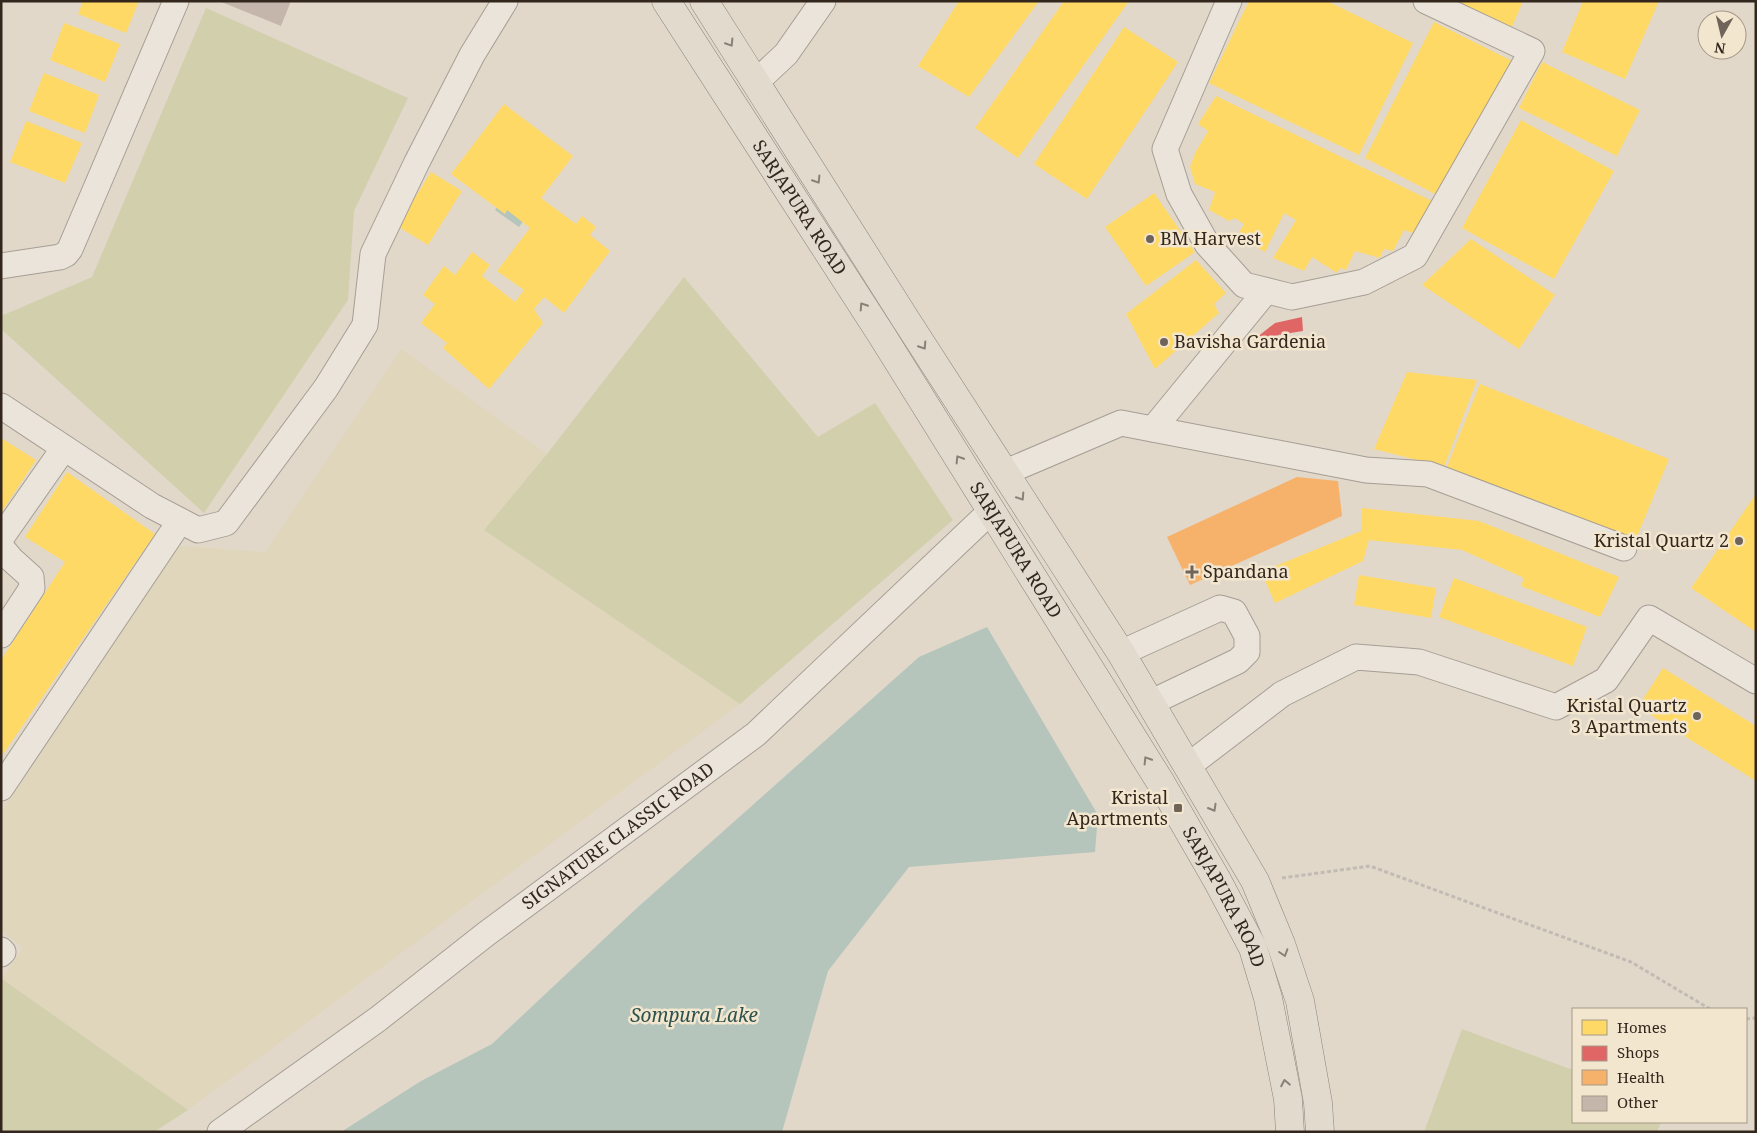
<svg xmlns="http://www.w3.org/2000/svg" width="1757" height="1133" font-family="'Noto Serif',serif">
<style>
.farmland{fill:#e0d6bb}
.green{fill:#d2cfad}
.water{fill:#b5c5bb}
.homes{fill:#ffd966}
.shops{fill:#e06666}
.health{fill:#f6b26b}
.building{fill:#c4b6ab}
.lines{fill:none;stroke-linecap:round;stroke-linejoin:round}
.minor-casing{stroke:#a69e94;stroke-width:27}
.major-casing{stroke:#8b837a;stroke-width:29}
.path{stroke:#c2bbb3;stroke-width:3;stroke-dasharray:4 2.5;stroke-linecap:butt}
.minor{stroke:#eae4db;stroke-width:25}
.major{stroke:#e1dacd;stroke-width:28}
.oneway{stroke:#8a8075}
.poi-dot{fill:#70645a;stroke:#f3e6cf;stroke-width:2}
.labels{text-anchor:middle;stroke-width:5;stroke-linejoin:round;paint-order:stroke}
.street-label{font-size:18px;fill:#33261d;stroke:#f3e6cf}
.poi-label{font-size:18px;fill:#33261d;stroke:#f3e6cf;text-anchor:start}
.water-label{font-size:19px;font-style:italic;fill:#2c524e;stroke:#f3e6cf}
</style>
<rect width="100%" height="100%" fill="#e1d8ca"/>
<path class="farmland" d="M401,349l146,105 -63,76 256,174 -552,406 -186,-131 21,-31 -22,-18v-117l178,-267 86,6z"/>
<path class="green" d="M206,8l202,90 -54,113 -6,89 -144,213 -203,-184v-13l91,-39z
M684,277l134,160 57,-34 78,117 -213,184 -256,-174 63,-76z
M2,979l186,131 -34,22h-153z
M1462,1029l111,41v52h88l-4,10h-233z"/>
<path class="water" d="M507,193l24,17 -12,17 -24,-17z
M987,627l111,188 -3,37 -186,15 -81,104 -46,161h-441l80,-51 71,-37 146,-137 281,-250z"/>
<path class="homes" d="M83,1h56l-13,32 -48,-19z
M959,1h80l-70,96 -51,-31z
M1064,1h65l-111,157 -43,-30z
M1249,1h78l86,42 -54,112 -150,-72z
M1447,1h76l-12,28z
M1583,1h76l-34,78 -63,-27z
M1434,22l78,39 -69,137 -78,-40z
M64,23l56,21 -15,38 -55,-22z
M1124,27l54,35 -91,137 -53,-35z
M1542,62l98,48 -23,46 -98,-48z
M44,73l55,22 -14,38 -56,-22z
M1216,96l216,105 -16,33 -12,-4 -11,21 -9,-2 -4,9 -25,-7 -9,19 -6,-2 -3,5 -25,-16 -8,14 -31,-13 23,-38 -12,-7 -19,39 -28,-16 7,-12 -9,-6 -6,3 -20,-11 6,-18 -20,-8 -5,-17 5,-14 13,-22 -10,-7z
M504,104l69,52 -32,42 35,26 6,-8 14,11 -6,8 20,16 -46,62 -20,-16 -10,12 9,14 -54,66 -46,-41 4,-5 -26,-20 14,-19 -12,-9 21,-29 11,9 17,-23 18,13 -8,11 33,26 9,-12 -27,-19 33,-43 -23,-18 -2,4 -54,-40z
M1521,120l93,51 -60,108 -92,-51z
M26,121l56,22 -17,40 -55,-21z
M431,172l31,19 -34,54 -31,-19z
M1154,193l41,59 -49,34 -41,-59z
M1471,239l84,56 -36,54 -97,-64z
M1196,260l30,33 -12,11 5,9 -64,56 -29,-55z
M1407,372l70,8 -33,87 -70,-18z
M1480,384l189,75 -35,85 -188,-75z
M1,438l35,22 -35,53z
M67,472l88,62 -154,223v-97l64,-98 -40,-25z
M1756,494v138l-65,-44z
M1362,508l117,13 140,56 -19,40 -79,-31 3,-8 -62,-28 -93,-10 -6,21 -88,42 -14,-31 100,-41z
M1359,575l77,13 -5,30 -77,-13z
M1454,578l133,49 -14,39 -134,-49z
M1663,668l93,58v55l-118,-74z"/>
<path class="shops" d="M1302,317l1,14 -25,4 -10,13 -12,-10 19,-15z"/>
<path class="health" d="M1297,477l41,4 4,35 -152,69 -23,-48z"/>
<path class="building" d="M219,1h72l-10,25z"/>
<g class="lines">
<defs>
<g id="minor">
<path d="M1229,1l-64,148 14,45 28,50 37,41 48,12 72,-15 51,-26 117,-205 -106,-50"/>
<path d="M755,83l31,-29 37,-53"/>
<path d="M1,266l59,-9 6,-3 4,-5 106,-248"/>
<path d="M1,406l151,100 46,24 28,-7 100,-135 39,-63 8,-71 44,-92 55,-107 33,-54"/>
<path d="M1153,429l113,-138"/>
<path d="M1006,472l115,-49 245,47 62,4 196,74"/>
<path d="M1,538l63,-90"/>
<path d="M1,547l10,12 20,18 1,11 -31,47"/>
<path d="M1121,653l99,-45 14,4 13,24v16l-9,9 -88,42"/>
<path d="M1188,766l94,-72 74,-37 63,5 137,45 50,-27 43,-62 107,63"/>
<path d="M1,788l179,-267"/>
<path d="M1,950l2,2 -2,2"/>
<path id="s1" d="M220,1132l158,-113 108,-85 270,-200 235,-223"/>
</g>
<g id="major">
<path id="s2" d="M666,1l215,333 280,449 56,97 36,68 15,50 20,101 2,33"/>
<path d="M704,1l202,319 215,333 134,228 26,63 19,57 18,102 2,29"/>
</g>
</defs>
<use href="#minor" class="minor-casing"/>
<use href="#major" class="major-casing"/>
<path class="path" d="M1282,878l88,-12 261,96 79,47
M1746,1019l10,-1"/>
<use href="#minor" class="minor"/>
<use href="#major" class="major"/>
</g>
<defs><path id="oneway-chevron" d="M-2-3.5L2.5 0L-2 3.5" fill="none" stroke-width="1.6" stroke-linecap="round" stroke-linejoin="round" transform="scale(1.25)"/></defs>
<g class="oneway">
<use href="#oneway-chevron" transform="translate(730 43) rotate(58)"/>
<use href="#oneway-chevron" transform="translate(817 180) rotate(58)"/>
<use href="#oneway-chevron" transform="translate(863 306) rotate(-123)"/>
<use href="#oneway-chevron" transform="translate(923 346) rotate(57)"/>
<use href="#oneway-chevron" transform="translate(959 459) rotate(-122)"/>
<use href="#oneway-chevron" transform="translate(1021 497) rotate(57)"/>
<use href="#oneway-chevron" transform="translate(1147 760) rotate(-122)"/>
<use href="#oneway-chevron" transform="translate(1213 808) rotate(60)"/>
<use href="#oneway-chevron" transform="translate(1284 953) rotate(72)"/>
<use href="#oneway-chevron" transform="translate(1285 1083) rotate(-101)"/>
</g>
<g class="poi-dot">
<circle cx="1150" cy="239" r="5"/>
<circle cx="1164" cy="342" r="5"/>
<circle cx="1739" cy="541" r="5"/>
<path d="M1189.5 564.5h5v5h5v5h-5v5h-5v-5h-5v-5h5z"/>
<circle cx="1697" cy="716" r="5"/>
<rect x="1173" y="803" width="10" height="10" rx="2.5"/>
</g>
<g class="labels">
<g class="street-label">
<text dy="6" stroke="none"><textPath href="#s2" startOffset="246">SARJAPURA ROAD</textPath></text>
<text dy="6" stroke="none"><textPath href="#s2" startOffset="651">SARJAPURA ROAD</textPath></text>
<text dy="6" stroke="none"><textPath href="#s1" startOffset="496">SIGNATURE CLASSIC ROAD</textPath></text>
<text dy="6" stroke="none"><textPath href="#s2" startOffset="1056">SARJAPURA ROAD</textPath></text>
</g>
<g class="poi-label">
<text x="1160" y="245">BM Harvest</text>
<text x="1174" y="348">Bavisha Gardenia</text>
<text x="1729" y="547" text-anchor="end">Kristal Quartz 2</text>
<text x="1203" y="578">Spandana</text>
<text x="1687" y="712" text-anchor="end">Kristal Quartz<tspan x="1687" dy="21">3 Apartments</tspan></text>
<text x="1168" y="804" text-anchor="end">Kristal<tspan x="1168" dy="21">Apartments</tspan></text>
</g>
<g class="water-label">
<text x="694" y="1022">Sompura Lake</text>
</g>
</g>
<rect width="1757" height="1133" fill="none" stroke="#33261d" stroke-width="5"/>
<rect x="1572" y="1008" width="175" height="115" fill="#f3e6cf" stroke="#a69988"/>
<rect x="1582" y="1020" width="25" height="15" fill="#ffd966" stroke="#a69988"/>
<text x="1617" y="1033" font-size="15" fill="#33261d">Homes</text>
<rect x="1582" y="1046" width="25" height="15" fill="#e06666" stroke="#a69988"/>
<text x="1617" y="1058" font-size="15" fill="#33261d">Shops</text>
<rect x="1582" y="1070" width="25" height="15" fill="#f6b26b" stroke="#a69988"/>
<text x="1617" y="1083" font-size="15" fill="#33261d">Health</text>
<rect x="1582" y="1096" width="25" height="15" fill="#c4b6ab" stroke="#a69988"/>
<text x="1617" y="1108" font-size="15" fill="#33261d">Other</text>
<g transform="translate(1722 35) rotate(188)"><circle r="24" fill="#f3e6cf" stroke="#a69988"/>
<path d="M0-4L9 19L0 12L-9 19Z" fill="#70645a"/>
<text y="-8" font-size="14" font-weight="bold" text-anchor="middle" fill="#33261d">N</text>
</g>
</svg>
